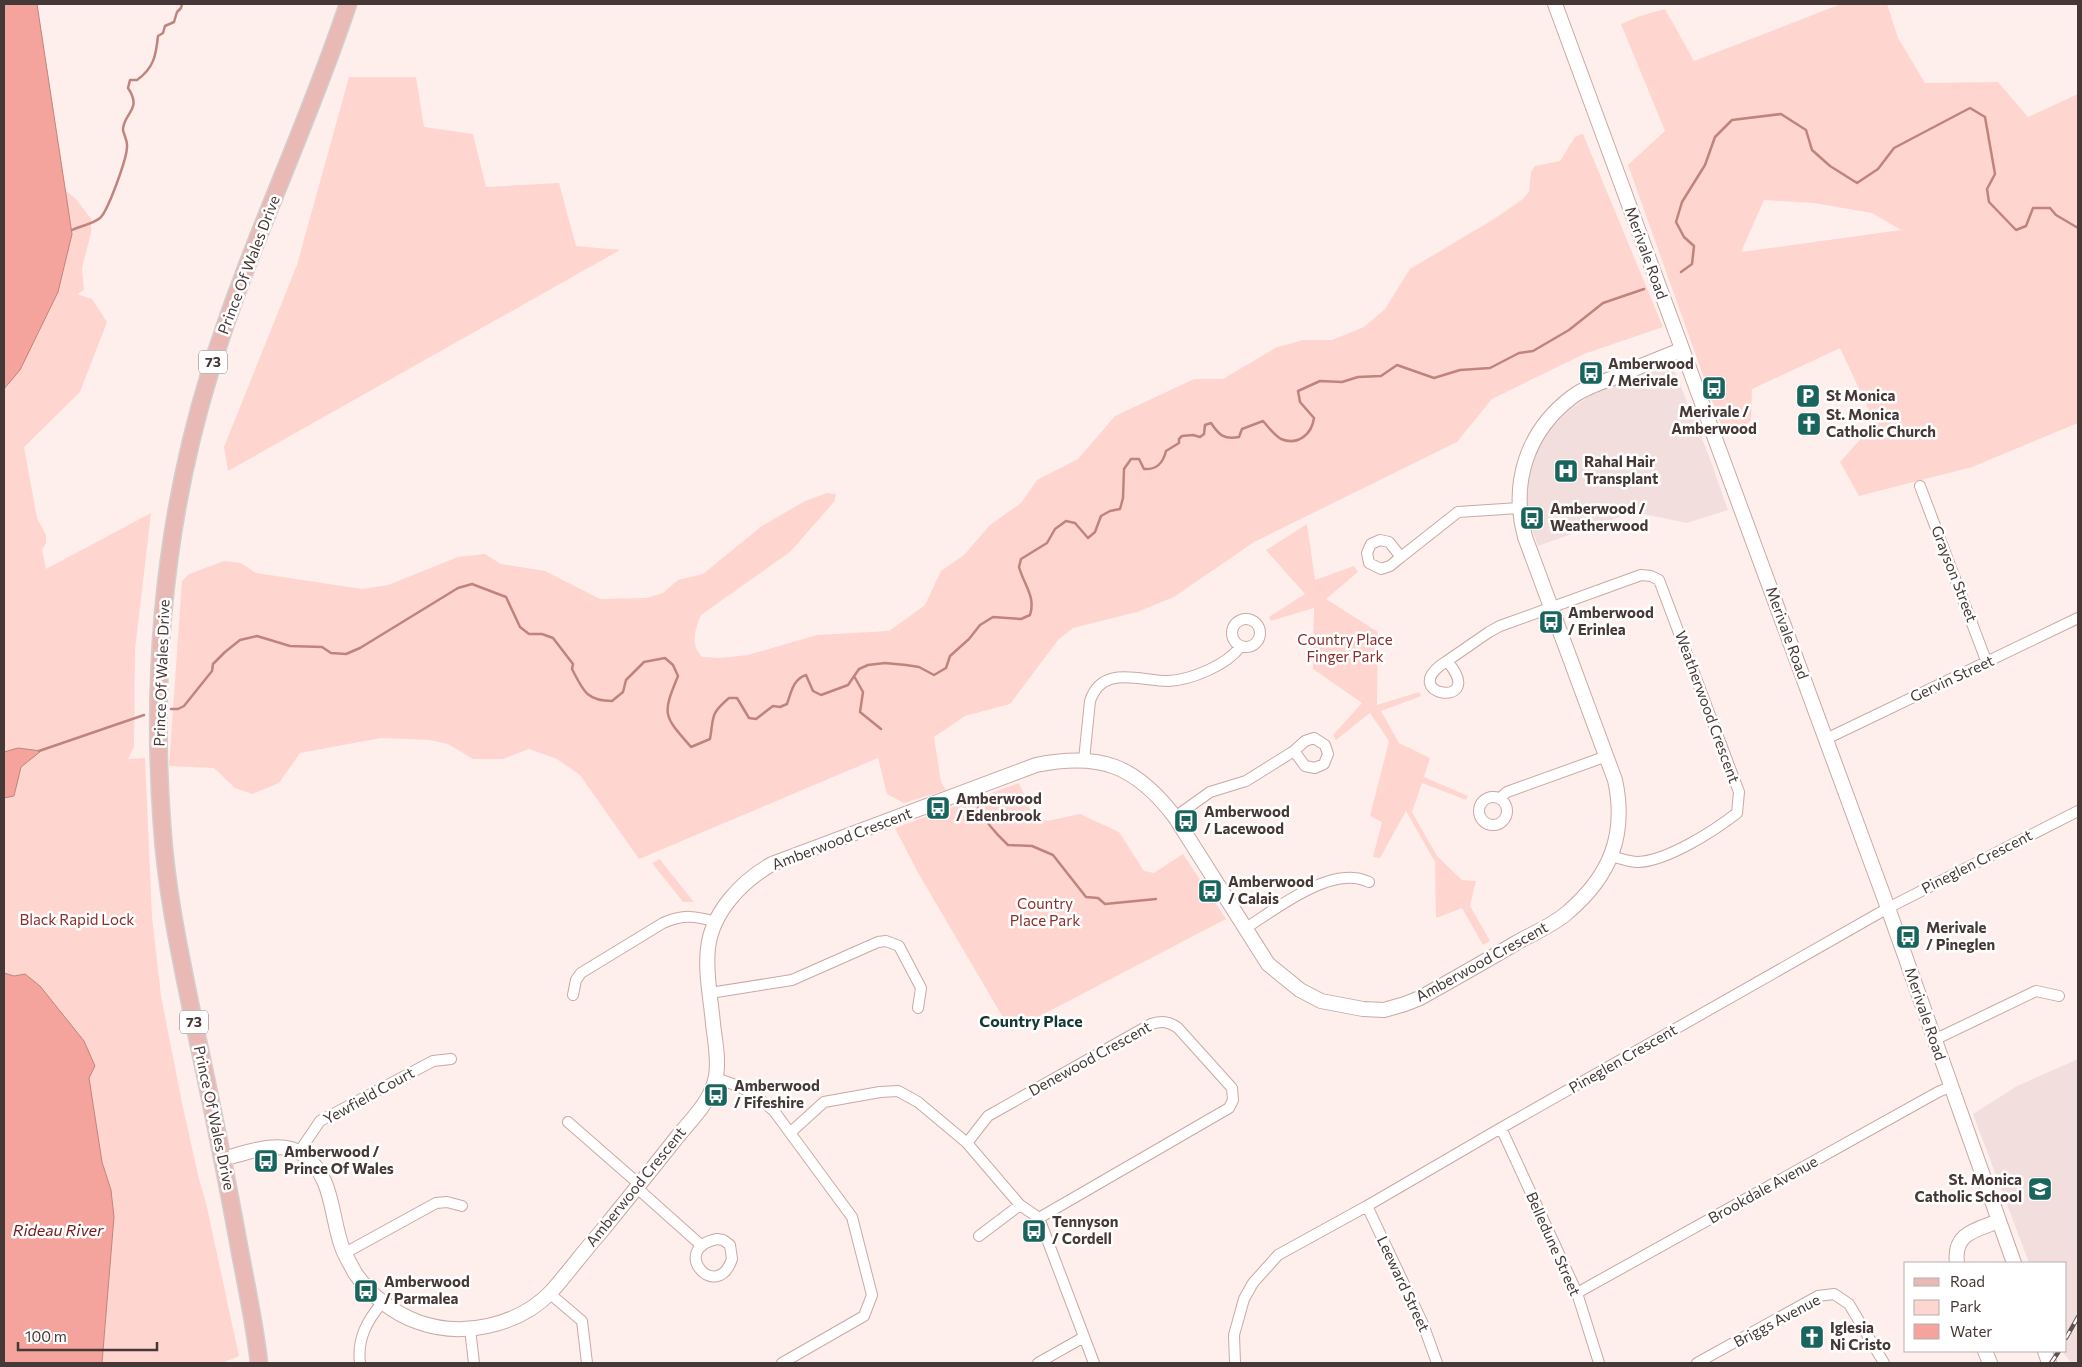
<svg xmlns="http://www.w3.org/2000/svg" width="2082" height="1367" font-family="Commissioner,sans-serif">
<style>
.built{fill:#f2dfdd}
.green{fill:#ffd5d0;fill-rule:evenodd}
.water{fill:#f4a49c;stroke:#c0847d}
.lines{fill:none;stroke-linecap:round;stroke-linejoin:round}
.stream{stroke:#c0847d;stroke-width:2.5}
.street-casing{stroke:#cba8a4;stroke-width:12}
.secondary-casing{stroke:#cba8a4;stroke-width:16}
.primary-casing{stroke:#d3cfcf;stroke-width:19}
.street{stroke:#fff;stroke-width:10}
.secondary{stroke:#fff;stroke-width:14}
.primary{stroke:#e8b9b5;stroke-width:16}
.rail-casing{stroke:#5f514f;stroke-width:4.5}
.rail{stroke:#fff;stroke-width:2.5;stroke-dasharray:8;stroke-linecap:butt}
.labels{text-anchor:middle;stroke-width:5;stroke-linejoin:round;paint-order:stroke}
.shield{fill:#fff;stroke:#7e7472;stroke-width:1}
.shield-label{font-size:14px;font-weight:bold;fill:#463836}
.street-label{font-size:15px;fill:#463836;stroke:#fff}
.poi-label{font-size:15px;font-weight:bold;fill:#463836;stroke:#fff;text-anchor:start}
.park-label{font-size:15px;fill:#8a2d2b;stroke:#fff}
.neighbourhood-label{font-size:16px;font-weight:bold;fill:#163834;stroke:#fff}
.water-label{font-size:16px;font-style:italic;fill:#75181a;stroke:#fff}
</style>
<rect width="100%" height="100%" fill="#feefed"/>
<path class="built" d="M1661,368l14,4 34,84 19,54 -41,13 -53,-11 -96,34 -10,-28 -2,-26 3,-28 18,-32 22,-22 26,-18z
M2078,1059v304h-7l-9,-12h4v-88h-37l-56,-149 44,-28z"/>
<path class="green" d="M1841,4h46l11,34 27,45 73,-1 30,35 50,-23v329l-106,44 -113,29 -19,-34 35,-39 -35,-75 -88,41 -1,31 -7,7 -20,7 -96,-269 37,-34 -44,-107 19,-8 25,-7 29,52zM1764,200l50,3 58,10 29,17 -160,22z
M349,77h67l8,50 49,7 13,53 73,-4 17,63 44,4 -392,221 -4,-24 73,-182z
M1583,134l80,193 -79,27 -92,45 -35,43 -203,100 -80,55 -37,15 -64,16 -15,12 -48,64 -45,12 -31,21 7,45 5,8 -42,13 -17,-9 -9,-36 -239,101 -59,-84 -23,-16 -28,-10 -26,10h-30l-25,-15 -18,-4 -49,-2 -81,15 -21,30 -27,11 -17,-6 -21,-20 -45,-2 13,-185 7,-7 35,-13 17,2 15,10 106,16 26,-4 70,-28 27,-3 16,10 44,7 55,28 46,-1 17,-5 15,-13 25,-6 59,-48 43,-25 22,-8 9,1 -2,8 -44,50 -89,63c-6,15 -11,29 1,42l18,1 28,-3 69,-20 72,-4 36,-26 16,-34 23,-16 26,-30 31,-22 16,-23 41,-21 37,-43 79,-37h29l54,-32 27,-7h28l32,-13 21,-18 25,-40 84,-50 29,-20 6,-7 2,-20 4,-6 25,-5 15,-24z
M65,190l11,9 15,20v14l-9,35 2,22 -7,4 15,5 15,23 -27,70 -56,55 13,71 9,17v8l-4,7 4,19 105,-56 -16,137 -1,97 -6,12 17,-1 7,159 9,79 21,107 17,76 7,24 33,153 -17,7h-120l12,-146 -3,-27 -9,-28 -13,-84 6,-12 -70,-92 -11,2 -10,-3v-584l4,-3 64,-152z
M1307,524l8,56 39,-14 4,6 -32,27 52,33 -1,73 42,-13 2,4 -40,15 18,32 31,15 -6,19 44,19 -2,4 -44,-17 -10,29 25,44 25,24 14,1 -6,25 20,35 -7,4 -21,-37 -26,10 -1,-56 -29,-51 -26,47 -7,-1 9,-35 -12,-6 19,-75 -19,-28 -34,27 -3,-5 29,-32 -49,-34 1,-61 -43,13 -2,-4 36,-23 -39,-44z
M1019,783l13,31 15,7 33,-7 39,18 25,39 10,2 29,-19 43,65 -215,112 -94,-160 -22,-43z
M660,859l2,3 32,40h-11l-31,-39z"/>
<path class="water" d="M4,4h33l35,230 -14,58 -38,78 -16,19z
M18,748l23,3 -20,16 -7,29 -10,2v-46z
M4,973l10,3 11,-2 15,12 44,55 11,25 -6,12 13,84 9,28 3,27 -12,146h-98z"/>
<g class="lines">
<path class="stream" d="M72,230c8,-4 21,-6 28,-12 8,-7 28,-62 27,-73 0,-5 -3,-10 -4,-15 0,-17 20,-20 5,-42l2,-8h7c17,-12 19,-25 21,-44l5,-3 2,-7 9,-4 3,-10 4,-4 1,-4
M1681,272l11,-8 2,-18 -10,-9 -8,-15 6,-20 23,-37 10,-28 17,-17 49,-6 25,16 6,20 18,16 27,17 21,-14 16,-21 76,-40 15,9 10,57 -8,15 2,13 27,28 10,-4 7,-18h17l6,7 22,13
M854,676l9,16 -3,20 21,17
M171,709h7l6,-3 28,-35 1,-7 12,-12 15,-12 17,-4 33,10 32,1 9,6 15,1 14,-6 98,-60 14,-4 34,13 14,30 9,7h13l11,4 20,26 -1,5c11,21 14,32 40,32l11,-9 3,-12 18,-18 21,-4 8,7 5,11c-16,39 -15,39 13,71l19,-8c4,-23 0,-25 19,-41h8l12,20 7,1 17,-13 7,1 7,-3c4,-11 6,-25 19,-29l7,16 8,4 27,-10 11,-16 9,-4 17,-2 21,2 13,2 15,8 12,-7 4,-12 19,-17 11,-14 13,-8 28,2 9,-4c6,-18 -6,-30 -11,-48l2,-8 26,-16 8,-14 11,-8 9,2 13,15 7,-6 6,-16 9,-5 10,-2 3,-11 1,-29 7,-10h8l5,10c13,1 19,-6 22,-18l13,-8v-4l3,-3 11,-1 7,2 4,-3 1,-9 6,-2c8,12 13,17 28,14l3,-8 21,-8c6,7 11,14 18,18 17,7 31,-5 33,-21l-14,-16 -2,-11 22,-10 22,1 16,-5 23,-1 16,-11 37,13 26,-8 30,-2 29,-15 14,-2 36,-21 34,-27 41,-14
M39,751l105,-36
M978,806c7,16 17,27 30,39l24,1 21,9 33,42 12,1 7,6 51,-5"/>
<defs>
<path id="street" d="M1920,486l67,177
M1380,540l9,2 12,15 -11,9 -9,3 -12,-6 -2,-10 4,-9z
M1401,557l57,-45 61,-4
M1232 633a14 14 0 1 1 28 0a14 14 0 1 1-28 0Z
M1447,661l42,-29 11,-6 141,-51 10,1 8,4 80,212 -2,21c-23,18 -70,48 -99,49 -9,0 -19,-4 -27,-6
M1447,661c43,50 -55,34 0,0z
M1314,738l11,7 3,9 -4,10 -9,4 -10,-2 -11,-15 11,-10z
M1826,739l252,-121
M1084,760l6,-59c12,-37 50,-20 78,-20 23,-1 59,-16 72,-34
M1479 811a14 14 0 1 1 28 0a14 14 0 1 1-28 0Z
M1500,798l7,-6 100,-36
M1175,817l35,-25 36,-11 48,-30
M1246,928c28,-18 73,-53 108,-50 4,0 10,2 15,4
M710,993l82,-13 86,-38 8,-1 13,5 22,42 -3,20
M573,995l3,-15 5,-7 82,-50c20,-9 33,-7 53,-1
M1934,1040l102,-49 23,5
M716,1078l22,8 18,10 18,15 78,106 20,78 -8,21 -82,47
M568,1122l72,63
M1501,1128l76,165 22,70
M791,1132l33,-30 56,-10 18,-1 20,11 49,41 53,62 19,13 55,145
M967,1143l21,-27 163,-92c10,-3 18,-3 27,4l54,60 1,12 -4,8 -190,110
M299,1152l21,-31 113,-60 18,-2
M637,1188l65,58
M1367,1206l56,118 14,39
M979,1236l41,-31
M717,1239l6,1 7,5 2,14c-15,45 -64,-10 -15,-20z
M345,1253l91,-50 11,-1 15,4
M549,1293l33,28 5,42
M1577,1293l361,-201 12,-5
M470,1329l4,34
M360,1363c-3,-24 7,-43 23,-61
M1038,1363l46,-26
M1235,1363l-1,-28 10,-36 9,-16 25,-28 89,-49 134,-78 387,-220 190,-97
M1697,1363l121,-67 16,-2 15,10 35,59"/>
<path id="secondary" d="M1555,4l333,904 126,355
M223,1159c22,-6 57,-20 79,-5 32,22 28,60 40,93 3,9 9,18 13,26 15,22 38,40 63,49 44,16 100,4 133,-30 17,-19 32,-40 49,-59 26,-32 52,-64 78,-97 14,-17 34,-36 38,-60 3,-17 -1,-35 -3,-52 -2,-25 -8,-51 -5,-76 4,-36 34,-67 64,-84l264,-99c64,-13 99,0 139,52l93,147 32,26 21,11 42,8 21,1 21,-6 15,-6c32,-18 64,-36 96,-55 17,-10 38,-18 52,-31 42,-36 59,-77 47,-132l-90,-243c-15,-54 2,-106 47,-140 12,-9 27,-14 41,-19 23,-10 45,-19 68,-28
M1957,1263c-4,-30 19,-33 42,-42
M1985,1351l5,12
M2045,1351l4,12"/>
<path id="primary" d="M259,1363c-4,-37 -12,-74 -19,-111 -14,-78 -30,-156 -47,-234 -13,-64 -27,-128 -31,-194 -11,-151 3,-306 48,-452 38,-125 97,-244 138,-368"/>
</defs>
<use href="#street" class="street-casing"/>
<use href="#secondary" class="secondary-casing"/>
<use href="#primary" class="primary-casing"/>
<use href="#street" class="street"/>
<use href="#secondary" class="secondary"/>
<use href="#primary" class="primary"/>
<defs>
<path id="rail" d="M2066,1338l12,-21
M2051,1363l8,-12"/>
</defs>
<use href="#rail" class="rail-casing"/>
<use href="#rail" class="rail"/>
</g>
<defs>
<symbol id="bus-square" viewBox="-11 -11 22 22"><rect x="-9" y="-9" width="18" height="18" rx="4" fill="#19645d" stroke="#fff"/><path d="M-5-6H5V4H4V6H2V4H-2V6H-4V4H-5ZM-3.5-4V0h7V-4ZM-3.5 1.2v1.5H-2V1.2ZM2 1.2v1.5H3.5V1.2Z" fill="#fff"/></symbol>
<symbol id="parking-square" viewBox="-11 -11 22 22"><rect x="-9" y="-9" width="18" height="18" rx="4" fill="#19645d" stroke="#fff"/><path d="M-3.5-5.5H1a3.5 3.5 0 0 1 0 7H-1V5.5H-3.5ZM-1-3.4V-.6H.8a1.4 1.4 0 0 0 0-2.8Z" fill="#fff"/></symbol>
<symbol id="church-square" viewBox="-11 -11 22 22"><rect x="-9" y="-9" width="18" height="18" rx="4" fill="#19645d" stroke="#fff"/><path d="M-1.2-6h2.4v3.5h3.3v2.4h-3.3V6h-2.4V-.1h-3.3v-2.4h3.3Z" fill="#fff"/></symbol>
<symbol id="hospital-square" viewBox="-11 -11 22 22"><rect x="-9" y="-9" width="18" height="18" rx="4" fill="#19645d" stroke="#fff"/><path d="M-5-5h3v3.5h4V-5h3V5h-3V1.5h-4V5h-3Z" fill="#fff"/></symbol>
<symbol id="school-square" viewBox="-11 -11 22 22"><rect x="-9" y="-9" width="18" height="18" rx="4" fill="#19645d" stroke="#fff"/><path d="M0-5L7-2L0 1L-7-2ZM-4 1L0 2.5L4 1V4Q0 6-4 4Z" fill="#fff"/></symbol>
</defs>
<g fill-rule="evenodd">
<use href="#bus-square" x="1577" y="359" width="28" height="28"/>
<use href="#bus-square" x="1700" y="374" width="28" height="28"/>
<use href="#parking-square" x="1794" y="382" width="28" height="28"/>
<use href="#church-square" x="1795" y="410" width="28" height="28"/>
<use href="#hospital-square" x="1552" y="457" width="28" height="28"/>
<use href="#bus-square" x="1518" y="504" width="28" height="28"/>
<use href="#bus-square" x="1537" y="608" width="28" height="28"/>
<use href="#bus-square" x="924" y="794" width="28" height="28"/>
<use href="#bus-square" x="1172" y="807" width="28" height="28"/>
<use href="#bus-square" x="1196" y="877" width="28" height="28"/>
<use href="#bus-square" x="1894" y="923" width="28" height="28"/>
<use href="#bus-square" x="702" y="1081" width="28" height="28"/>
<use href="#bus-square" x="252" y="1147" width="28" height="28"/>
<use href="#school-square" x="2026" y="1175" width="28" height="28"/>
<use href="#bus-square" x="1020" y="1217" width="28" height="28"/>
<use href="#bus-square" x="352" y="1277" width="28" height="28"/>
<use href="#church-square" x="1798" y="1323" width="28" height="28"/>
</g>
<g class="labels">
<g class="shield">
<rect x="199" y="350.5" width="28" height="23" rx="4"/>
<rect x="180" y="1010.5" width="28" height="23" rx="4"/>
</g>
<g class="shield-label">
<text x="213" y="367">73</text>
<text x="194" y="1027">73</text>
</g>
<g class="street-label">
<text transform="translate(1646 253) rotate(70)" y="5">Merivale Road</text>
<text transform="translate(249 265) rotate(-69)" y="5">Prince Of Wales Drive</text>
<text transform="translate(1954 574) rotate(69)" y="5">Grayson Street</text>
<text transform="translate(1787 633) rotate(70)" y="5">Merivale Road</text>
<text transform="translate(162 673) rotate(-88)" y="5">Prince Of Wales Drive</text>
<text transform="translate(1952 679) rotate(-25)" y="5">Gervin Street</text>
<text transform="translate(1707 707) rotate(70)" y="5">Weatherwood Crescent</text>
<text transform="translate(842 839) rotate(-21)" y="5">Amberwood Crescent</text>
<text transform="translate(1977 862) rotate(-27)" y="5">Pineglen Crescent</text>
<text transform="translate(1482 962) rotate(-29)" y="5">Amberwood Crescent</text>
<text transform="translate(1925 1014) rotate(71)" y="5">Merivale Road</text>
<text transform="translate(1090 1059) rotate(-29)" y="5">Denewood Crescent</text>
<text transform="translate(1623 1059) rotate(-30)" y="5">Pineglen Crescent</text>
<text transform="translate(369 1096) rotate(-29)" y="5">Yewfield Court</text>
<text transform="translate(214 1118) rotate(78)" y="5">Prince Of Wales Drive</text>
<text transform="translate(636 1187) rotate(-51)" y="5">Amberwood Crescent</text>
<text transform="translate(1763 1190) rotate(-29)" y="5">Brookdale Avenue</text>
<text transform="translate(1553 1244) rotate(66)" y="5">Belledune Street</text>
<text transform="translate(1403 1284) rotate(65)" y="5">Leeward Street</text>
<text transform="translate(1777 1321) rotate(-28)" y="5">Briggs Avenue</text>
</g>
<g class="poi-label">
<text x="1608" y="369">Amberwood<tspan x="1608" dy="17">/ Merivale</tspan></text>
<text x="1826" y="401">St Monica</text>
<text x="1714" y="417" text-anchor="middle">Merivale /<tspan x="1714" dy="17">Amberwood</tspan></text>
<text x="1826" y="420">St. Monica<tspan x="1826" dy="17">Catholic Church</tspan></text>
<text x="1584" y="467">Rahal Hair<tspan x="1584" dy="17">Transplant</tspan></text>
<text x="1550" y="514">Amberwood /<tspan x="1550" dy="17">Weatherwood</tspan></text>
<text x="1568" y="618">Amberwood<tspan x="1568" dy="17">/ Erinlea</tspan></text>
<text x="956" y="804">Amberwood<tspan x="956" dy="17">/ Edenbrook</tspan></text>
<text x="1204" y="817">Amberwood<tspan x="1204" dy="17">/ Lacewood</tspan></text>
<text x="1228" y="887">Amberwood<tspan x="1228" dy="17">/ Calais</tspan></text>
<text x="1926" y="933">Merivale<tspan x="1926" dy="17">/ Pineglen</tspan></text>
<text x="734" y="1091">Amberwood<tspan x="734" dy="17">/ Fifeshire</tspan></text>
<text x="284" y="1157">Amberwood /<tspan x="284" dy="17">Prince Of Wales</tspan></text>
<text x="2022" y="1185" text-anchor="end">St. Monica<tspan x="2022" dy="17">Catholic School</tspan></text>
<text x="1052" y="1227">Tennyson<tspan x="1052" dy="17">/ Cordell</tspan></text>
<text x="384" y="1287">Amberwood<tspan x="384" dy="17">/ Parmalea</tspan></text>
<text x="1830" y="1333">Iglesia<tspan x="1830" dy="17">Ni Cristo</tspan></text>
</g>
<g class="park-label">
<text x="1345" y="645">Country Place<tspan x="1345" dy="17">Finger Park</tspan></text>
<text x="1045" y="909">Country<tspan x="1045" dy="17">Place Park</tspan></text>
<text x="77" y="925">Black Rapid Lock</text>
</g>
<g class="neighbourhood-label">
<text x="1031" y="1027">Country Place</text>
</g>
<g class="water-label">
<text x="58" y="1236">Rideau River</text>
</g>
</g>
<rect width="2082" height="1367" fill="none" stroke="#463836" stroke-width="10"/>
<rect x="1904" y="1262" width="162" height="90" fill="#ffffff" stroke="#b5afaf"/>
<rect x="1914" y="1278" width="25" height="8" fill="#e8b9b5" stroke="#b5afaf"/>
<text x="1950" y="1287" font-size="15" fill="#463836">Road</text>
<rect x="1914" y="1300" width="25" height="15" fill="#ffd5d0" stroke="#b5afaf"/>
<text x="1950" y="1312" font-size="15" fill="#463836">Park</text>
<rect x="1914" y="1324" width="25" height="15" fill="#f4a49c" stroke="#b5afaf"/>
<text x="1950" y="1337" font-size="15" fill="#463836">Water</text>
<path d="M18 1342v8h139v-8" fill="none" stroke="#463836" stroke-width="2.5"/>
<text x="25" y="1342" font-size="15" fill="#463836" stroke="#ffffff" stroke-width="4" paint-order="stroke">100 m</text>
</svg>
